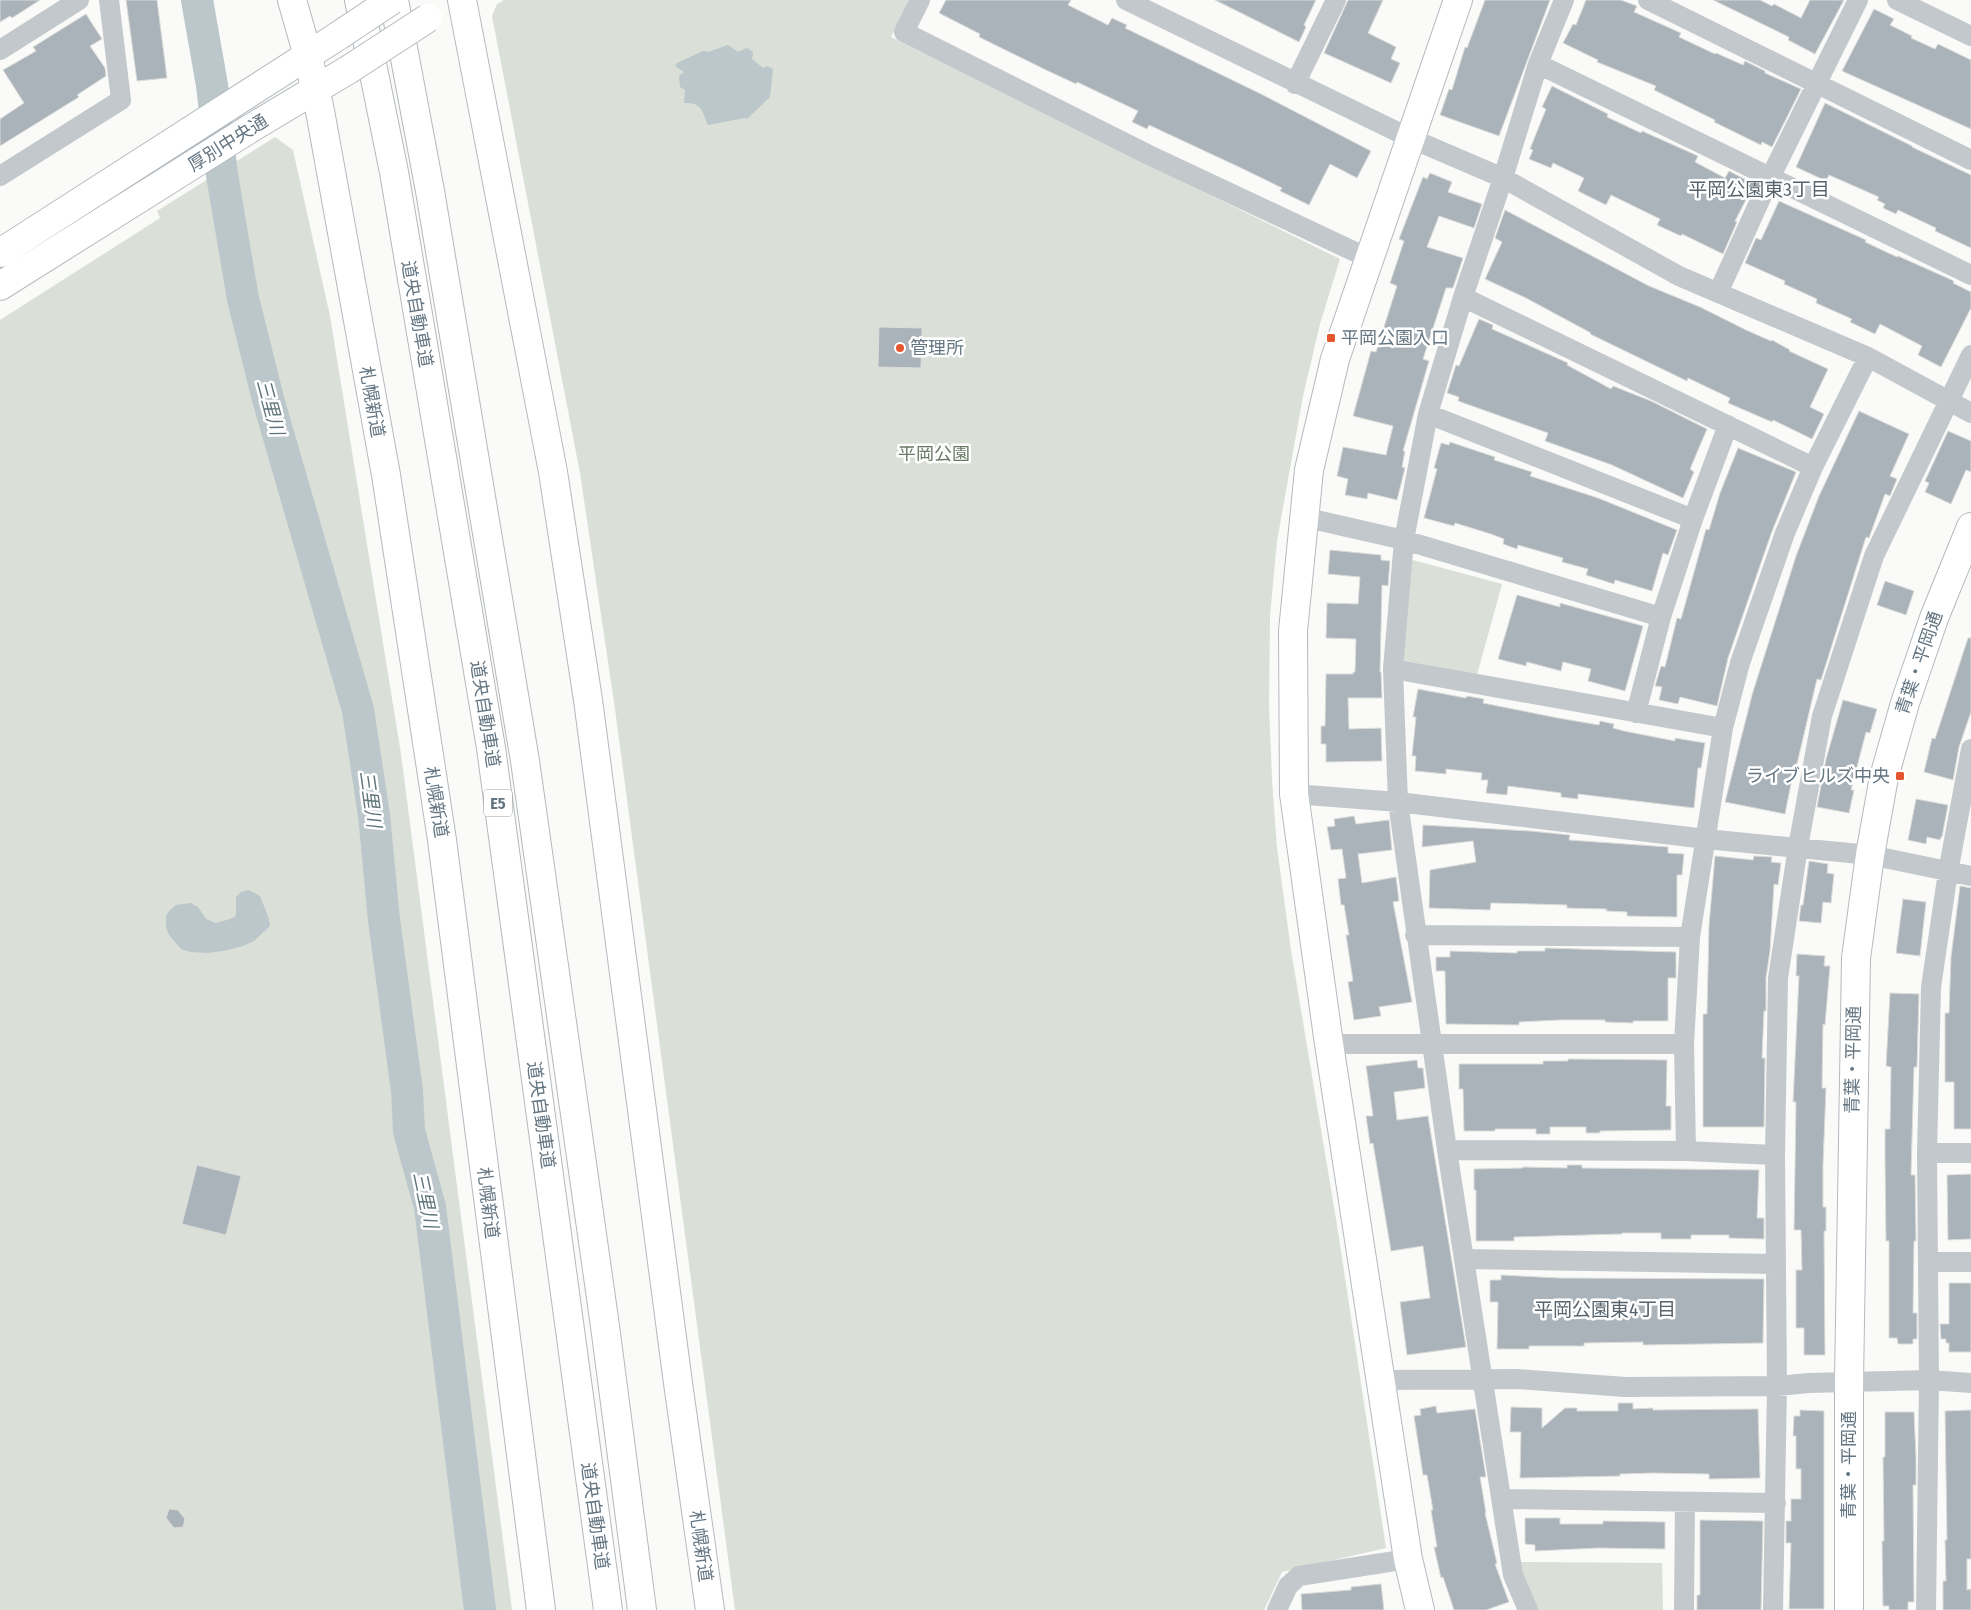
<svg xmlns="http://www.w3.org/2000/svg" width="1971" height="1610" font-family="'Fira Sans Condensed','Noto Sans JP',sans-serif">
<style>
.green{fill:#dadfd7}
.water{fill:#bbc7cb}
.lines{fill:none;stroke-linecap:round;stroke-linejoin:round}
.river{stroke:#bbc7cb;stroke-width:32}
.building{fill:#aab3b9;stroke:#dcdcda}
.secondary-casing{stroke:#b3babf;stroke-width:30}
.highway-casing{stroke:#b4b9bd;stroke-width:30}
.street{stroke:#c3c8cc;stroke-width:20}
.secondary{stroke:#fff;stroke-width:28}
.highway{stroke:#fff;stroke-width:28}
.secondary-bridge-casing{stroke:#b3babf;stroke-width:30;stroke-linecap:butt}
.secondary-bridge{stroke:#fff;stroke-width:28}
.poi-dot{fill:#e4572e;stroke:#fff;stroke-width:2}
.labels{text-anchor:middle;stroke-width:5;stroke-linejoin:round;paint-order:stroke}
.shield{fill:#fff;stroke:#939fa8;stroke-width:1}
.shield-label{font-size:16px;font-weight:bold;fill:#657683}
.street-label{font-size:18px;fill:#657683;stroke:#fff}
.poi-label{font-size:18px;fill:#657683;stroke:#fff;text-anchor:start}
.park-label{font-size:18px;fill:#687a64;stroke:#fff}
.neighbourhood-label{font-size:19px;fill:#57646e;stroke:#fff}
.water-label{font-size:19px;font-style:italic;fill:#60757c;stroke:#fff}
</style>
<rect width="100%" height="100%" fill="#fafaf8"/>
<path class="green" d="M504,0h405l-18,37 449,222 -20,65 -17,72 -26,145 -7,75 -1,89 3,75 5,68 14,102 46,275 49,323 -104,24 -18,38h-529l-120,-901 -35,-236 -88,-457 5,-12z
M275,137l18,13 37,166 71,438 111,856h-512v-1290l160,-102 -3,-7z
M1409,559l93,25 -25,91 -76,-15z
M1515,1562l147,1 1,47h-129z"/>
<path class="water" d="M728,45l10,7 9,-4 6,4 -1,7 11,9 4,-2 6,3 -3,28 -23,22 -2,-1 -37,7c-6,-14 -6,-23 -24,-22l1,-13 -5,-3 -1,-11 5,-4 -9,-6 2,-3 26,-12 5,1z
M249,890l11,6 9,23 1,7 -16,15 -11,5 -20,5 -16,2 -16,-1 -10,-3 -12,-14 -3,-8v-11l3,-5 7,-6 15,-2 7,4 8,12 10,4 14,-4 6,-3v-19l5,-5z"/>
<g class="lines">
<path class="river" d="M197,0l15,85 10,90 21,124 25,100 90,311 16,105 10,105 23,171 2,40 21,76 50,403"/>
</g>
<path class="building" d="M0,0h40l-28,18 -2,-2 -10,6z
M126,0h31l10,78 -30,3z
M946,0h125l-3,5 40,20 4,-7 15,7 -2,3 136,66 110,57 -14,27 -27,-14 -21,41 -29,-14 2,-3 -43,-21 -90,-42 -2,4 -15,-7 6,-11 -61,-29 -1,2 -32,-15 -65,-32 1,-3 -41,-21z
M1215,0h101l-12,25 2,2 -7,15z
M1348,0h35l-15,33 28,14 -5,12 9,4 -9,20 -67,-30z
M1485,0h65l-51,136 -59,-21 9,-26 3,1 13,-43 2,1z
M1586,0h35l16,6 -3,6 47,21 -2,4 36,17 1,-1 27,12 2,-4 20,10v2l36,16 -29,58 -10,-5 -1,3 -47,-23 1,-2 -61,-30 2,-4 -59,-24 1,-2 -35,-17 10,-19 3,1z
M1713,0h47l12,6 2,-2 27,14 9,-18h34l-29,54 -27,-14 1,-3z
M1874,9l20,10 -4,6 22,11 -1,2 24,11 3,-5 33,16v69l-129,-58z
M86,14l16,25 -12,7 15,22 1,8 -29,19 2,2 -79,49v-27l24,-16 -21,-33 33,-19 -3,-4z
M1552,86l56,28 -1,3 34,16 1,-2 56,25 -3,6 30,16 4,-7 25,13 -19,37 2,1 -14,32 -41,-20 -1,2 -24,-11 3,-6 -49,-24 -5,10 -28,-14 6,-13 -31,-15 -2,5 -22,-9 4,-9 -3,-1 16,-40 -4,-2z
M1825,103l87,43v1l59,28v73l-36,-17 1,-3 -38,-18 -2,4 -13,-6 2,-4 -8,-4 2,-3 -50,-22 -3,6 -30,-14z
M1430,173l22,9 -4,10 34,12 -8,24 -35,-12 -12,31 36,11 -10,30h-7l-23,71 6,2 -26,90h2l-3,16 3,1 -8,32 -29,-7 -1,6 -22,-4 3,-16 -11,-3 6,-29 43,8 7,-29 -40,-10 18,-65 5,1 21,-66 -7,-3 14,-42 -5,-2 24,-62 4,2z
M1779,201l87,39 -1,2 32,15 1,-1 56,25 -1,2 18,9v16l-30,59 -23,-12 4,-9 -42,-22 -5,10 -25,-12 2,-3 -36,-16 1,-4 -33,-15 1,-3 -40,-18 11,-25 5,2z
M1505,210l144,76 51,21 46,23 25,11 1,-1 18,10 -1,1 39,18 -18,38 14,7 -12,25 -39,-19 -1,2 -44,-19 2,-5 -42,-20 -1,3 -97,-47 1,-1 -65,-35 -41,-19 17,-37 -7,-4z
M1479,319l14,6 -1,4 76,34 -1,2 44,24 2,-3 38,15 56,28 -17,40 4,3 -11,26 -71,-33 -67,-24 3,-8 -90,-32 1,-4 -12,-4 9,-28 3,1z
M879,327l43,1 -1,40 -43,-1z
M1859,411l50,23 -19,42 7,3 -7,17 -5,-2 -16,44 -3,-1 -45,143 -4,-1 -20,85h-2l-10,50 -60,-12 27,-107 44,-139 23,-60z
M1948,431l23,10v31l-5,-2 -15,34 -26,-12 4,-9 -4,-2z
M1450,442l45,15 -1,3 38,12 -2,4 68,22 79,32 -9,25 -5,-2 -11,38 -37,-11 -1,4 -28,-9 2,-6 -26,-7 1,-4 -45,-13 -1,4 -14,-5 1,-5 -13,-5 -36,-11 -1,3 -30,-8 13,-49 -3,-1 7,-25 8,2z
M1738,448l58,24 -25,62 -43,124 -11,48 -37,-9 -2,7 -19,-4 3,-13 -7,-1 6,-20 4,1 12,-49 4,1 25,-90 3,1 11,-37z
M1330,550l51,5v5l9,1 -2,25 -6,-1 -2,87h1l1,26h-34l1,31 32,-1 1,33 -56,1v-18h-5v-18h4l1,-52h27v-2h2l1,-33 -30,-1 1,-35 31,1 2,-27 -32,-3z
M1885,581l29,10 -8,24 -29,-10z
M1517,595l43,12v-4l83,23 -18,65 -37,-10 3,-12 -28,-7 -2,9 -34,-9 -1,4 -28,-7z
M1968,638h3v74l-12,35 -6,33 -29,-8 8,-34 3,1z
M1418,689l48,9 1,-2 17,3 -1,4 75,15 41,7 1,-4 14,3 -1,4 11,3 51,10v-3l30,5 -4,25h-3l-4,40 -116,-14v5l-17,-2v-4l-53,-7 -1,9 -21,-2 2,-13h-7l1,-7 -36,-4v5l-31,-3 1,-15h-4l4,-39h-3z
M1843,700l34,9 -7,24 -4,-1 -15,58h3l-5,23 -32,-6 9,-48z
M1916,799l32,6 -6,32h-1l-1,3 -13,-3 -1,7 -18,-4z
M1354,816l2,8 33,-4 3,30 -34,4 4,29 34,-6 3,24 -6,1 19,100 -33,5 2,9 -27,4 -6,-38 5,-1 -7,-46h3l-5,-30h-3l-3,-26 8,-1 -4,-29 -11,1 -4,-23 8,-1 -1,-7z
M1423,825l107,6 40,4 -1,5 99,7v6l16,1 -2,21h-5v42l-50,-1v-4l-21,-1 1,-2 -40,-1v-3l-35,-1 -41,-1 -1,7 -61,-2 1,-38 46,-8 -3,-21 -51,6z
M1715,856l38,4 1,-4 18,1 -1,5 10,1 -3,22 -4,-1 -4,67 -4,27v33h-2l-2,47h3l-1,69h-61v-113h4l2,-89z
M1809,861l19,3 -1,9 7,1 -3,29 -8,-1 -2,21 -22,-2 2,-16h2z
M1960,886l11,2v241h-17v-47h-9v-69h4l2,-56z
M1903,899l23,3 -6,54 -24,-3z
M1545,948l131,4v26h-8v43h-35v2l-28,-1v-2h-45l-41,2v3l-73,-1 -1,-53h-9v-14h14v-6l67,2v-2h28z
M1797,954l28,2 -1,10h6l-5,59 -2,-1 -1,64h4l-3,77v42h3v24h-2l1,124h-21v-27h-8v-58h6l-1,-40h-7l2,-128h-3l6,-126h-3z
M1890,993l29,1 -2,73h-3l-3,108h4l1,66h-2l-1,72h4v26h-4v5h-15l-1,-6h-8v-97h-3l-1,-82v-30h5l1,-62 -5,-1z
M1568,1059l99,1 -1,46h5v24l-71,1v2h-14v-6h-36v7h-14v-5h-41v2h-31l-1,-42h-4v-25h84v-3h25z
M1417,1060l1,8h5l2,20 -31,4 3,28 31,-4 38,231 -59,8 -7,-53 30,-4 -7,-52 -32,5 -18,-108 -3,1 -4,-28h7l-7,-50z
M197,1165l44,11 -15,59 -44,-11z
M1567,1165h15v3l177,2 -2,48h7v21l-35,-1v-3h-38v4h-30v-6h-39v1l-108,3v4h-38v-51h-2v-21l49,-1v-1l44,1z
M1971,1174v65l-23,1 -1,-65z
M1501,1275l58,3 205,1 -1,64 -120,2v-3l-59,1v3h-55v3h-32l1,-47h-8v-22h11z
M1949,1283h22v69h-22v-9h-3v-4h-5l-1,-15h9z
M1618,1403h15v6l20,-1v2l105,-1 2,69 -51,1v-5l-56,-1 -33,1v2l-100,2 1,-46h-11l1,-25 31,1v20l23,-20h12v3h41z
M1436,1406l1,7 38,-4 11,68h-6l6,36h-1l12,50 -2,1 14,38 -23,8h-32l-11,-33 -2,1 -7,-31h3l-6,-37h2l-6,-35h-4l-9,-59 7,-1 -1,-6z
M1800,1410l24,1v198h-35l2,-66h-5v-22h5v-22h10v-30h-5v-33h-3l1,-20h6z
M1971,1410v149h-4v31l4,-1v21h-28v-29h3l-1,-41h2l-2,-129z
M1885,1412h29l2,45v28h-3l1,117h-6v8h-19v-4h-6l-1,-65h2l-1,-84h2z
M169,1509l9,1 7,9 -2,8 -9,1 -8,-10z
M1525,1518h35v6h43v-3l62,1v27l-67,-1 -63,3v-6l-10,-1z
M1700,1520l63,1 -2,89h-64v-15h3z
M1381,1584l3,26h-82l-1,-16 50,-4v-3z"/>
<g class="lines">
<defs>
<path id="secondary" d="M292,0l16,56 12,55 66,364 56,365 99,770
M462,0l91,472 35,228 90,683 32,227
M0,253l338,-217
M0,286l251,-158 97,-58
M1420,1610l-12,-51 -79,-515 -35,-250 -1,-163 16,-161 26,-111 123,-359
M1849,1610v-228l7,-424 14,-103 14,-78 21,-74 29,-85 37,-91"/>
<path id="highway" d="M359,0l35,172 97,576 117,862
M394,0l36,191 95,570 80,565 37,284"/>
</defs>
<use href="#secondary" class="secondary-casing"/>
<use href="#highway" class="highway-casing"/>
<path class="street" d="M920,0l-16,32 245,123 219,103
M1126,0l284,138 93,40 176,98 189,81 103,56
M1648,0l323,160
M1897,0l74,36
M0,50l79,-50
M1538,64l433,211
M1295,84l41,-84
M0,176l121,-76 -12,-100
M1718,293l52,-115 88,-178
M1463,297l350,170
M1428,414l265,105
M1303,517l101,23 257,77
M1393,669l330,59
M1636,713l25,-96 32,-98 35,-94
M1294,794l104,8 308,37 164,16 101,21
M1415,935l275,2
M1329,1044h355
M1447,1150l239,1 89,4
M1686,1151l-2,-107 6,-107 33,-209 17,-65 45,-130 28,-66 55,-110
M1927,1153h44
M1465,1259l311,5
M1928,1262h43
M1381,1380l136,-1 108,8 152,-1 32,-3 120,-3 42,3
M1501,1499l275,4
M1277,1610l11,-24 11,-10 109,-17
M1528,1610l-15,-35 -66,-425 -49,-348 -5,-133 11,-129 24,-126 35,-117 40,-119 35,-114 26,-64
M1684,1610l1,-107
M1773,1610l4,-224 -2,-231 3,-177 20,-131 24,-131 52,-160 97,-201
M1926,1610l3,-230 -2,-227 4,-166 17,-115 23,-123"/>
<use href="#secondary" class="secondary"/>
<use href="#highway" class="highway"/>
<defs>
<path id="secondary-bridge" d="M338,36l54,-36
M348,70l80,-52"/>
</defs>
<use href="#secondary-bridge" class="secondary-bridge-casing"/>
<use href="#secondary-bridge" class="secondary-bridge"/>
</g>
<g class="poi-dot">
<rect x="1326" y="333" width="10" height="10" rx="2.5"/>
<circle cx="900" cy="348" r="5"/>
<rect x="1895" y="771" width="10" height="10" rx="2.5"/>
</g>
<g class="labels">
<rect class="shield" x="484" y="789.5" width="28" height="27" rx="4"/>
<g class="shield-label">
<text x="498" y="809">E5</text>
</g>
<g class="street-label">
<text transform="translate(228 143) rotate(-32)" y="6">厚別中央通</text>
<text transform="translate(417 314) rotate(80)" y="6">道央自動車道</text>
<text transform="translate(372 402) rotate(80)" y="6">札幌新道</text>
<text transform="translate(1919 663) rotate(-71)" y="6">青葉・平岡通</text>
<text transform="translate(485 714) rotate(81)" y="6">道央自動車道</text>
<text transform="translate(436 802) rotate(81)" y="6">札幌新道</text>
<text transform="translate(1853 1060) rotate(-89)" y="6">青葉・平岡通</text>
<text transform="translate(541 1115) rotate(82)" y="6">道央自動車道</text>
<text transform="translate(488 1203) rotate(83)" y="6">札幌新道</text>
<text transform="translate(1849 1465) rotate(-90)" y="6">青葉・平岡通</text>
<text transform="translate(595 1516) rotate(82)" y="6">道央自動車道</text>
<text transform="translate(701 1546) rotate(82)" y="6">札幌新道</text>
</g>
<g class="poi-label">
<text x="1341" y="344">平岡公園入口</text>
<text x="910" y="354">管理所</text>
<text x="1890" y="782" text-anchor="end">ライブヒルズ中央</text>
</g>
<g class="park-label">
<text x="934" y="460">平岡公園</text>
</g>
<g class="neighbourhood-label">
<text x="1759" y="196">平岡公園東3丁目</text>
<text x="1605" y="1316">平岡公園東4丁目</text>
</g>
<g class="water-label">
<text transform="translate(271 407) rotate(75)" y="7">三里川</text>
<text transform="translate(371 799) rotate(82)" y="7">三里川</text>
<text transform="translate(426 1200) rotate(78)" y="7">三里川</text>
</g>
</g>
</svg>
